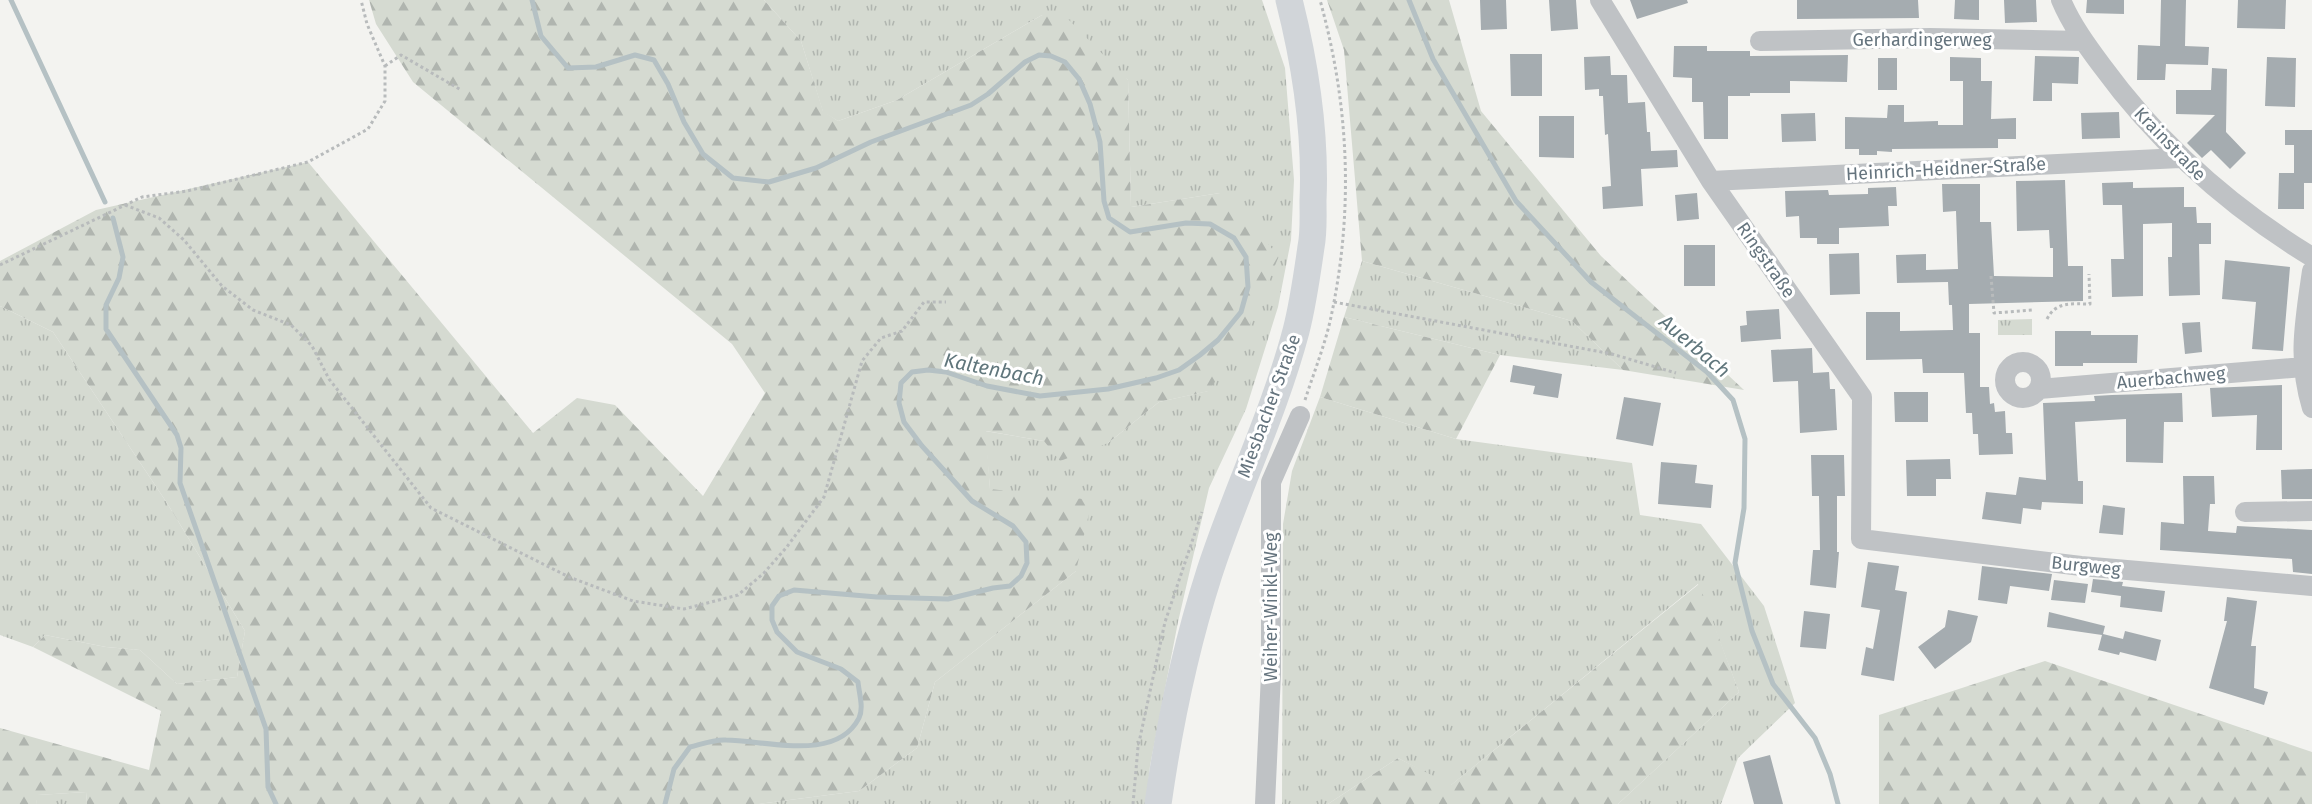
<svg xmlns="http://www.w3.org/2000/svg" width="2312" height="804" font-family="'Fira Sans',sans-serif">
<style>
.grass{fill:url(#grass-tufts)}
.forest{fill:url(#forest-firs)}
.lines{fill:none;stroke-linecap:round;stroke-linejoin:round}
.stream{stroke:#b5c1c4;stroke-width:5}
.building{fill:#a5acb0}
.path{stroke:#b8bbbc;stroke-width:3;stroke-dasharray:3 3;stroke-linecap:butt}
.street{stroke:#bfc2c5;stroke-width:20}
.secondary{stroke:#d1d5d9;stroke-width:27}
.labels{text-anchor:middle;stroke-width:6;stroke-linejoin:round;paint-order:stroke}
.street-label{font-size:18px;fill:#65747e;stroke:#fff}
.water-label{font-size:20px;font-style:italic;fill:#60767c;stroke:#fff}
</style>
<defs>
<pattern id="grass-tufts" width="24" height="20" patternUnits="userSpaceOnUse" patternTransform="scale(1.5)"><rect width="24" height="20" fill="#d5dad1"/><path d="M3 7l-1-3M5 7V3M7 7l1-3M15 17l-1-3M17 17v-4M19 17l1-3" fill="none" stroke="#b0b5af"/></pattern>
<pattern id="forest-firs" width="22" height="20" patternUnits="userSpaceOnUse" patternTransform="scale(1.5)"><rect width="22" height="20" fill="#d5dad1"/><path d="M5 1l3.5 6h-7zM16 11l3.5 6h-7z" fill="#b0b5af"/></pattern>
</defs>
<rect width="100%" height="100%" fill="#f3f3f0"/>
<path class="grass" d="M764,0h498l23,68 9,112 -3,60 -13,67 -32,102 -37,79 -31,134 -28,144 -4,38h-387l100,-13 58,-43 18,-66 141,-111 -86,-82 -5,-58 59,10 64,2 51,-41 49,-11 12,-198 -89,14 -3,-127 -86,-65 -145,85 -59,21 -15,-9 -22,-71z
M1362,261l210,60 51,49 -123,-15 -156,-38z
M0,306l53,26 114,171 78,128 -8,46 -60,7 -37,-34 -34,-3 -61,-12 -12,12 -33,-12z
M2032,319v16h-34v-15z
M1320,397l136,42 176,24 8,52 61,9 63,82 31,97 -57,55 -17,46h-103l121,-112 -41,-108 -248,202 -52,-28 -70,46h-46l1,-280 9,-53z
M86,792l1,12h-51l1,-9z"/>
<path class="forest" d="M369,0h395l37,41 22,70 15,10 59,-21 145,-85 27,5 59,60 3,127 89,-14 59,63 -34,79 -36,56 -50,11 -51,41 -48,18 -16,-20 -58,-10 4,58 102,11 -16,71 -141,111 -18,66 -58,43 -100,13h-672l-1,-12 -48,3 -2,9h-36v-76l149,42 12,-59 -128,-64 12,-12 61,12 34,3 37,34 60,-7 8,-46 -78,-128 -114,-171 -53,-26v-45l96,-51 212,-48 225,271 44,-35 38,7 88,91 62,-103 -33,-49 -319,-262 -37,-58z
M1327,0h122l32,111 120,145 143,134 -121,-20 -51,-49 -210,-60 -18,-211z
M1344,317l156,38 -44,84 -136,-42z
M1699,584l40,108 -121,112h-290l70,-46 53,27z
M2045,661l267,91v52h-433v-89z"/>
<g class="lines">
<path class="stream" d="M11,0l94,202
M532,0l9,36 27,32 28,-1 39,-12 19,5 14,24 16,38 19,32 30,24 36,4 47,-14 55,-26 100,-37 17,-11 37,-32 14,-7 12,1 14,6 14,17 11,25 10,38 4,59 5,17 21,14 56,-9 24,1 24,14 12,19 2,30 -7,25 -23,28 -18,15 -21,15 -23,8 -48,11 -68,7 -53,-10 -41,-14 -18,-2 -16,2 -11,11 -2,20 5,19 18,24 50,55 41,25 13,16 1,21 -6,13 -11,10 -17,2 -45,11 -71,-2 -83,-7 -15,6 -7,10v14l5,12 20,20 44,17 17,13c1,11 6,26 1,36 -23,45 -94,22 -133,22 -11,-1 -24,4 -36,7l-16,22 -9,35
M1409,0l24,59 83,142 75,81 116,90 26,28 12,39 -1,69 -9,55 17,68 21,53 42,54 15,36 8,30
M113,218l10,39 -4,21 -13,27v24l71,106 4,13 -1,35 86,246 2,58 8,17"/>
</g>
<path class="building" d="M1480,0h26l1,29 -26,1z
M1549,0h27l2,29 -27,2z
M1630,0h57l1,3 -51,16z
M1797,0h121l1,18 -122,1z
M1955,0h24v20l-25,-1z
M2004,0h32l1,22 -32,1z
M2087,0h37v14l-38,-1z
M2161,0h25l-1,46 24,1 -1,18 -42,-1 -1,16h-28l1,-35 22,1z
M2238,0h48l-1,29 -48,-1z
M1674,46h33v5h43v5l98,-1 -1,27 -57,-1v12h-40v3h-22v43h-24l-1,-37h-11v-24l-19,-1z
M1510,54h32v42h-31z
M1610,56l1,19h16l1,28 17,-1 2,30h3l1,19 26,-1 1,17 -37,2 2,37 -40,3 -1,-22 9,-1 -3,-52 -3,1 -2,-39h-4v-7l-14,1 -1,-33z
M2035,56l44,1 -1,27 -26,-1v18h-19z
M1950,57l31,1v23h11l-1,38 25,-1v21h-18v9l-106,1v3l-15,-1v4h-18v-6h-14v-32l42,1 1,-13h16v17l34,-1v4h25v-44h-13z
M2267,57l29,1 -1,49 -30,-1z
M1878,58h19v32h-19z
M2212,68l15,1 -1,63 20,21 -16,16 -19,-19 -9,8 -15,-15 28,-28 -39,-1v-24h35z
M2119,112l1,26 -38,1 -1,-26z
M1815,113l1,28 -34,1 -1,-28z
M1539,116h35v42l-35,-1z
M2285,130h27v53h-8v26h-26l1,-36h15v-28h-9z
M2065,180l3,86h15v35l-114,3v29h11v54h9l1,17 4,-1 1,9 10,-1 1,22h6l1,21 -34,1 -1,-21h-5l-1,-21h-6l-2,-40h-41l-1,-14 -56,1v-48h34v19l53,-1 -1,-25h-3l-1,-23 -51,1 -1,-28 30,-1v16l32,-1 -2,-58 -13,1 -1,-28h38v38h11l3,54 59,1v-29h-3l-1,-18 -32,1 -1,-50z
M2133,182v6l51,-1v20h12l1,16h14v21h-12l1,51 -31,1 -1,-39h4v-34l-29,1v72l-31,1 -1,-38h13l-2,-54h-19l-1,-22z
M1896,187l1,19h-9l1,20 -50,2v16h-22v-6h-17l-1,-22 -13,1 -1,-26 43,-1 1,5 39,-1v-6z
M1697,193l2,26 -22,2 -2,-26z
M1684,245h31v41h-31z
M1859,253l1,41 -30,1 -1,-41z
M2225,260l65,7 -7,84 -31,-2 4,-47 -34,-3z
M1779,309l2,30 -40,3 -1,-16 7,-1 -1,-14z
M2200,322l2,30 -17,2 -3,-31z
M2055,331h36v4h47l-1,28h-54v3h-28z
M1812,348l1,25 16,-1 1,17h5l2,41 -37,3 -2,-52 -25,1 -2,-32z
M1513,365l49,9 -4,24 -25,-4 2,-8 -25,-4z
M2282,385v65h-26l1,-35 -45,2 -2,-29z
M1894,392h34v30h-33z
M2182,393l1,29h-19l-1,41 -37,-1v-43l-51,3 3,59h5v23l-41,-2 -1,8 -18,-2 -2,16 -39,-5 4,-27 30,3 3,-18 27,3 -3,-77 52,-2 -1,-5 18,-1z
M1624,397l37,6 -8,43 -37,-7z
M1811,455h33l1,41h-8v56h2l-3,36 -26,-3 3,-35h7l-1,-54h-7z
M1950,459l1,20h-15v17h-29l-1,-36z
M1661,462l36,3 -2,18 18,2 -2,23 -53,-4z
M2312,469v30h-30l-1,-29z
M2183,476h31l1,28h-5l-2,27 28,2 1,-7 75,4v44l-19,-2 -1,-13 -132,-9 1,-28 23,2z
M2103,505l22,3 -2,27 -24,-2z
M1868,562l31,4 -4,24 12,2 -13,89 -33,-6 5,-28 7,2 7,-39 -19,-3z
M1982,566l70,8 -3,17 -39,-5 -3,18 -29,-4z
M2093,579l30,3 -1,4 43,5 -3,21 -42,-5 1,-11 -30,-4z
M2054,580l34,4 -3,19 -34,-3z
M2227,597l30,4 -6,45h5l-2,42 14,4 -4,13 -55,-17 18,-67h-3z
M1948,610l30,6 -7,26 -36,27 -17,-22 27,-20z
M1804,611l26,3 -4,35 -26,-2z
M2049,612l56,14 -2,8 20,5 2,-8 36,9 -5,21 -36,-9 -1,3 -21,-5 4,-15 -55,-8z
M1770,755l13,49h-29l-11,-42z"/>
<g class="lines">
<path class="path" d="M385,66l16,-11 60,35
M125,205l34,13 25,22 38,46 31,24 38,15 21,21 17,33 102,129 138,69 64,24 51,8 54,-14 26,-22 22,-25 38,-51 38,-136 19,-23 21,-7 22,-29h22
M0,265l142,-68 45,-6 121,-29 60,-33 17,-28v-35l-18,-42 -6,-24
M1991,276l3,37 38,-3
M1334,302l278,52 64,19
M2047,319c9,-18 25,-15 43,-15l-1,-30
M1305,400c9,-28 20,-55 26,-83 23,-108 18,-212 -11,-317
M1133,804l5,-57 27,-125 37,-110"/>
<path class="street" d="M1600,0l111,181 151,216 -1,142 220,27 231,20
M2061,0c10,24 26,46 41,66 57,78 128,141 210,191
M1760,41l170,-3 154,3
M1711,181l469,-23
M2312,271c-7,49 -15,89 0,137
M2005 380a18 18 0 1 1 36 0a18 18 0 1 1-36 0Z
M2039,389l264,-22
M2245,512l67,-1
M1265,804l6,-130v-192l29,-66"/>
<path class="secondary" d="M1158,804c11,-78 27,-155 51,-230 26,-81 65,-160 87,-243 7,-27 11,-56 15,-84 3,-15 2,-31 2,-46 3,-68 -7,-134 -24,-201"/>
</g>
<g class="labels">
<g class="street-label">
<text x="1922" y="46">Gerhardingerweg</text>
<text transform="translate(2170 144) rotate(46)" y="6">Krainstraße</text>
<text transform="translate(1946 169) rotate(-3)" y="6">Heinrich-Heidner-Straße</text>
<text transform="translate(1766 260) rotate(55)" y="6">Ringstraße</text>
<text transform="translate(2171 378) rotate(-5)" y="6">Auerbachweg</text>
<text transform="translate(1269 406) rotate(-70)" y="6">Miesbacher Straße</text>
<text transform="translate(2086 566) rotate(6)" y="6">Burgweg</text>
<text transform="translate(1271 607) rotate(-90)" y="6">Weiher-Winkl-Weg</text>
</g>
<g class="water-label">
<text transform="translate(1695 346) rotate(40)" y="7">Auerbach</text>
<text transform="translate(994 369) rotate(11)" y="7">Kaltenbach</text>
</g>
</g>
</svg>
